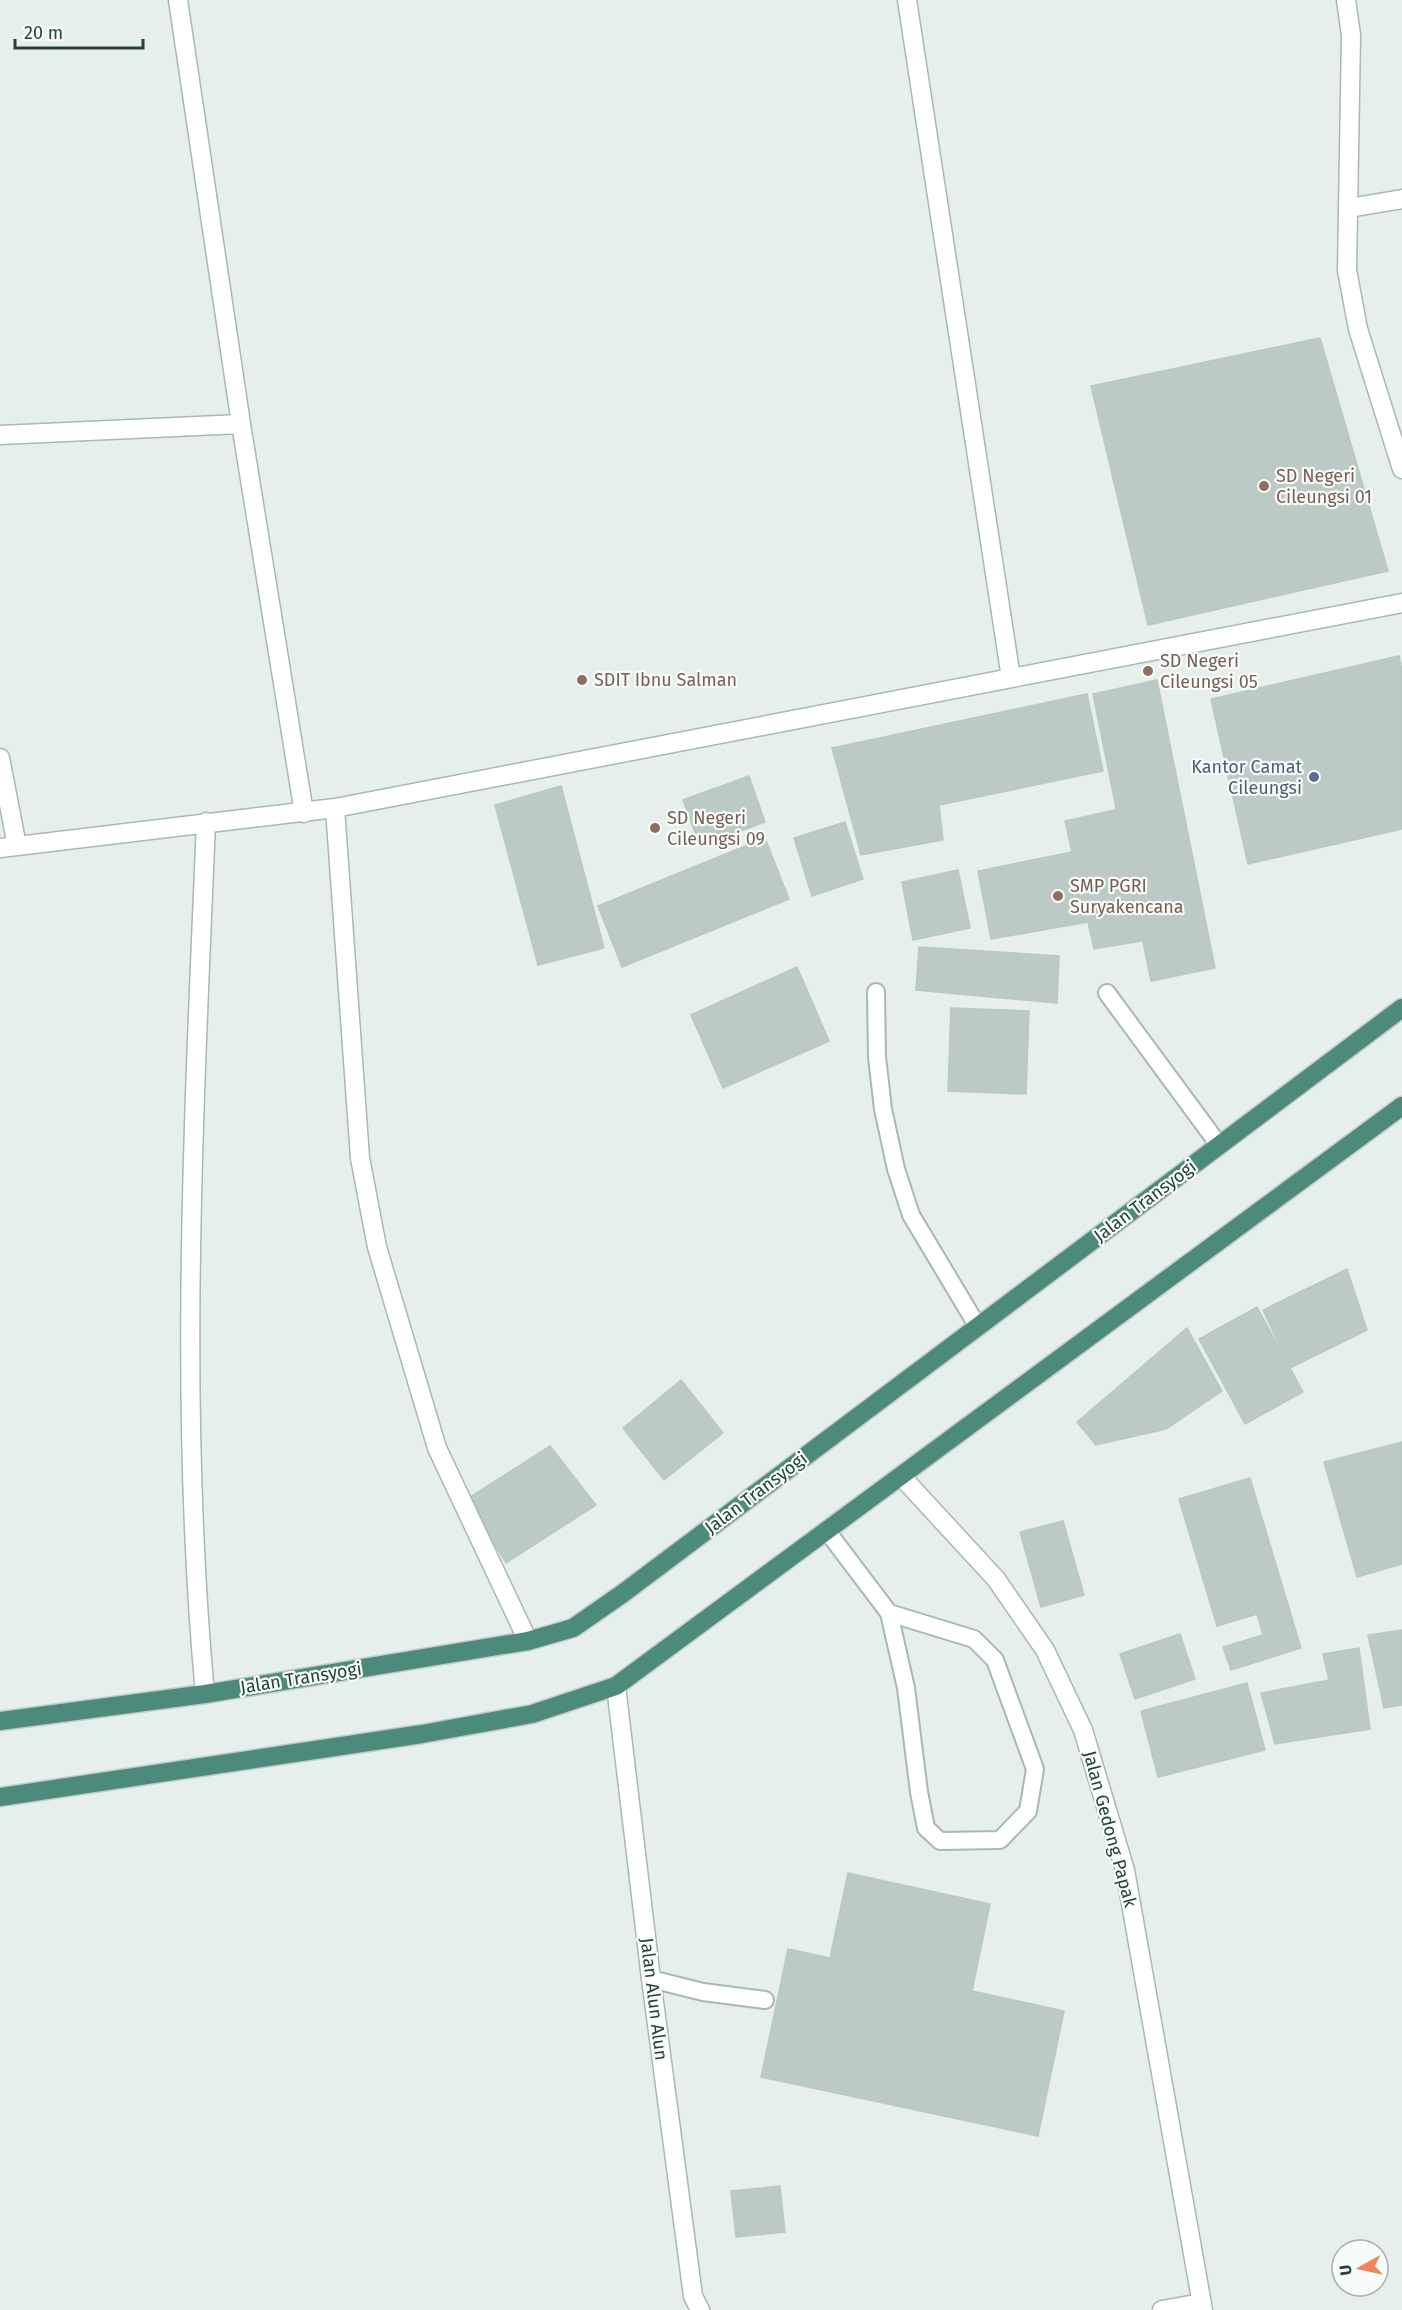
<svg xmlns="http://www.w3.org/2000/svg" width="1402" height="2310" font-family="'Fira Sans',sans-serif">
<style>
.building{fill:#bbcac4;stroke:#b8c9c2;stroke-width:1.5}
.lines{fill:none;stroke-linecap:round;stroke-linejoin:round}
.service-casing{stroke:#a8b8b2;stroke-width:20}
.minor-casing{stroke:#a8b8b2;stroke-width:21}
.trunk-casing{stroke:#c2cac8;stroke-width:21}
.service{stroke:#fff;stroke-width:16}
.minor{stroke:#fff;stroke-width:18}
.trunk{stroke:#4c8a7c;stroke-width:18}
.education-dot{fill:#8d6e63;stroke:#f7fbf9;stroke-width:2}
.service-dot{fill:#5c6f8a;stroke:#f7fbf9;stroke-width:2}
.labels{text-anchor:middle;stroke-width:4.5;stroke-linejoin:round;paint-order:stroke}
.education-label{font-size:18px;fill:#785e54;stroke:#f7fbf9;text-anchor:start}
.service-label{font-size:18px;fill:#4e5e75;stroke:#f7fbf9;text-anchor:end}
.street-label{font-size:18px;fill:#24423a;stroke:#f7fbf9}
</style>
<rect width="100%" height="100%" fill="#e6efeb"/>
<path class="building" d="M1320,338l68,233 -240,54 -57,-239z
M1399,656l3,14v159l-154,35 -37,-165z
M1157,680l58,288 -64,13 -58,-287z
M1087,694l16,77 -164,34 4,35 -82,15 -29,-107z
M749,776l16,46 -65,24 -17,-46z
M561,786l43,162 -66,17 -43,-160z
M1115,810l27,131 -48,8 -6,-27 -97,17 -13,-68 94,-19 -7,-31z
M845,822l18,57 -51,17 -18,-58z
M765,838l24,61 -167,68 -24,-61z
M958,870l12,58 -57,12 -11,-58z
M919,947l140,9 -2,47 -141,-13z
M797,967l32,74 -106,47 -32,-73z
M951,1008l78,3 -3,83 -78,-3z
M1347,1269l20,61 -77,38 -27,-58z
M1257,1307l46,85 -58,32 -46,-85z
M1187,1328l35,63 -56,38 -70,16 -19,-23z
M681,1380l42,53 -59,47 -41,-52z
M1402,1442v122l-45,13 -33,-115z
M550,1446l46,59 -90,58 -39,-64z
M1250,1478l51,170 -70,22 -8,-23 40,-12 -6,-21 -40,12 -38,-127z
M1063,1521l21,74 -43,12 -21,-75z
M1402,1630v75l-18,3 -16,-73z
M1180,1634l15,45 -60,20 -15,-45z
M1359,1648l11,81 -95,15 -14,-51 68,-13 -6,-26z
M1247,1683l18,67 -107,27 -17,-66z
M848,1873l142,31 -18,87 92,20 -26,125 -277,-59 27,-128 42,9z
M780,2186l5,46 -49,5 -5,-46z"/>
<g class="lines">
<defs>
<path id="service" d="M876,992l1,65 6,52 13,60 15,46 67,112
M1107,993l112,152
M827,1531l62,82 17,75 13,104 7,36 14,13 60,-1 28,-29 7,-42 -40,-109 -21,-21 -85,-26
M651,1979l52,13 62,8"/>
<path id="minor" d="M178,0l63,424 63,389
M907,0l104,678
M1346,0l5,35 -4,235 11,59 44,140
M1349,208l53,-9
M0,435l241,-11
M0,758l17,88
M335,808l25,350 17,89 60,201 91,193
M0,848l335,-40 1067,-205
M901,1476l95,103 49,71 38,80 42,140 78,440
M616,1686l35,293 42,317 7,14
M205,1694c-27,-290 -11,-582 1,-872
M1162,2310l39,-7"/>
<path id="trunk" d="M0,1721l205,-27 323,-53 45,-13 49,-34 780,-586
M0,1797l422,-63 110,-20 84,-28 786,-580"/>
</defs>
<use href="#service" class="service-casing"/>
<use href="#minor" class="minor-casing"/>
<use href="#trunk" class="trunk-casing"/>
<use href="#service" class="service"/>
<use href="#minor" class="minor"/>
<use href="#trunk" class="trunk"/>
</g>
<g class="education-dot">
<circle cx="1264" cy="486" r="6"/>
<circle cx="1148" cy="671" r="6"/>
<circle cx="582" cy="680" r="6"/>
<circle cx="655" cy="828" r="6"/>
<circle cx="1058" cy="896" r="6"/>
</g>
<circle class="service-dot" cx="1314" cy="777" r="6"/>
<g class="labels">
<g class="education-label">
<text x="1276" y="482">SD Negeri<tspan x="1276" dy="21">Cileungsi 01</tspan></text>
<text x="1160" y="667">SD Negeri<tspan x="1160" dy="21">Cileungsi 05</tspan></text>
<text x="594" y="686">SDIT Ibnu Salman</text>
<text x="667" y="824">SD Negeri<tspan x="667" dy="21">Cileungsi 09</tspan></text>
<text x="1070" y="892">SMP PGRI<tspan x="1070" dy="21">Suryakencana</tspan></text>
</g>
<g class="service-label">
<text x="1302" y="773">Kantor Camat<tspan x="1302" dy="21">Cileungsi</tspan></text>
</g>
<g class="street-label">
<text transform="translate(1145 1201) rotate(-37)" y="6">Jalan Transyogi</text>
<text transform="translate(756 1493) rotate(-37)" y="6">Jalan Transyogi</text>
<text transform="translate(301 1678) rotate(-9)" y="6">Jalan Transyogi</text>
<text transform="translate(1110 1829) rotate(75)" y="6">Jalan Gedong Papak</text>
<text transform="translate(654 1999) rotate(83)" y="6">Jalan Alun Alun</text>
</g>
</g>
<g transform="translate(1360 2268) rotate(262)"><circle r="28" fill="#f7fbf9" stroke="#a3b1ad" stroke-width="1.5"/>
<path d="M0-4.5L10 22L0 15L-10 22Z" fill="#f4845f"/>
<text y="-9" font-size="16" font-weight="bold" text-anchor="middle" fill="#24423a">U</text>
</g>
<path d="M15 39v9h128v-9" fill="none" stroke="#24423a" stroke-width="3"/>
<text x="24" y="39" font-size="18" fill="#24423a" stroke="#f7fbf9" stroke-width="4.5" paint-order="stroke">20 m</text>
</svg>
